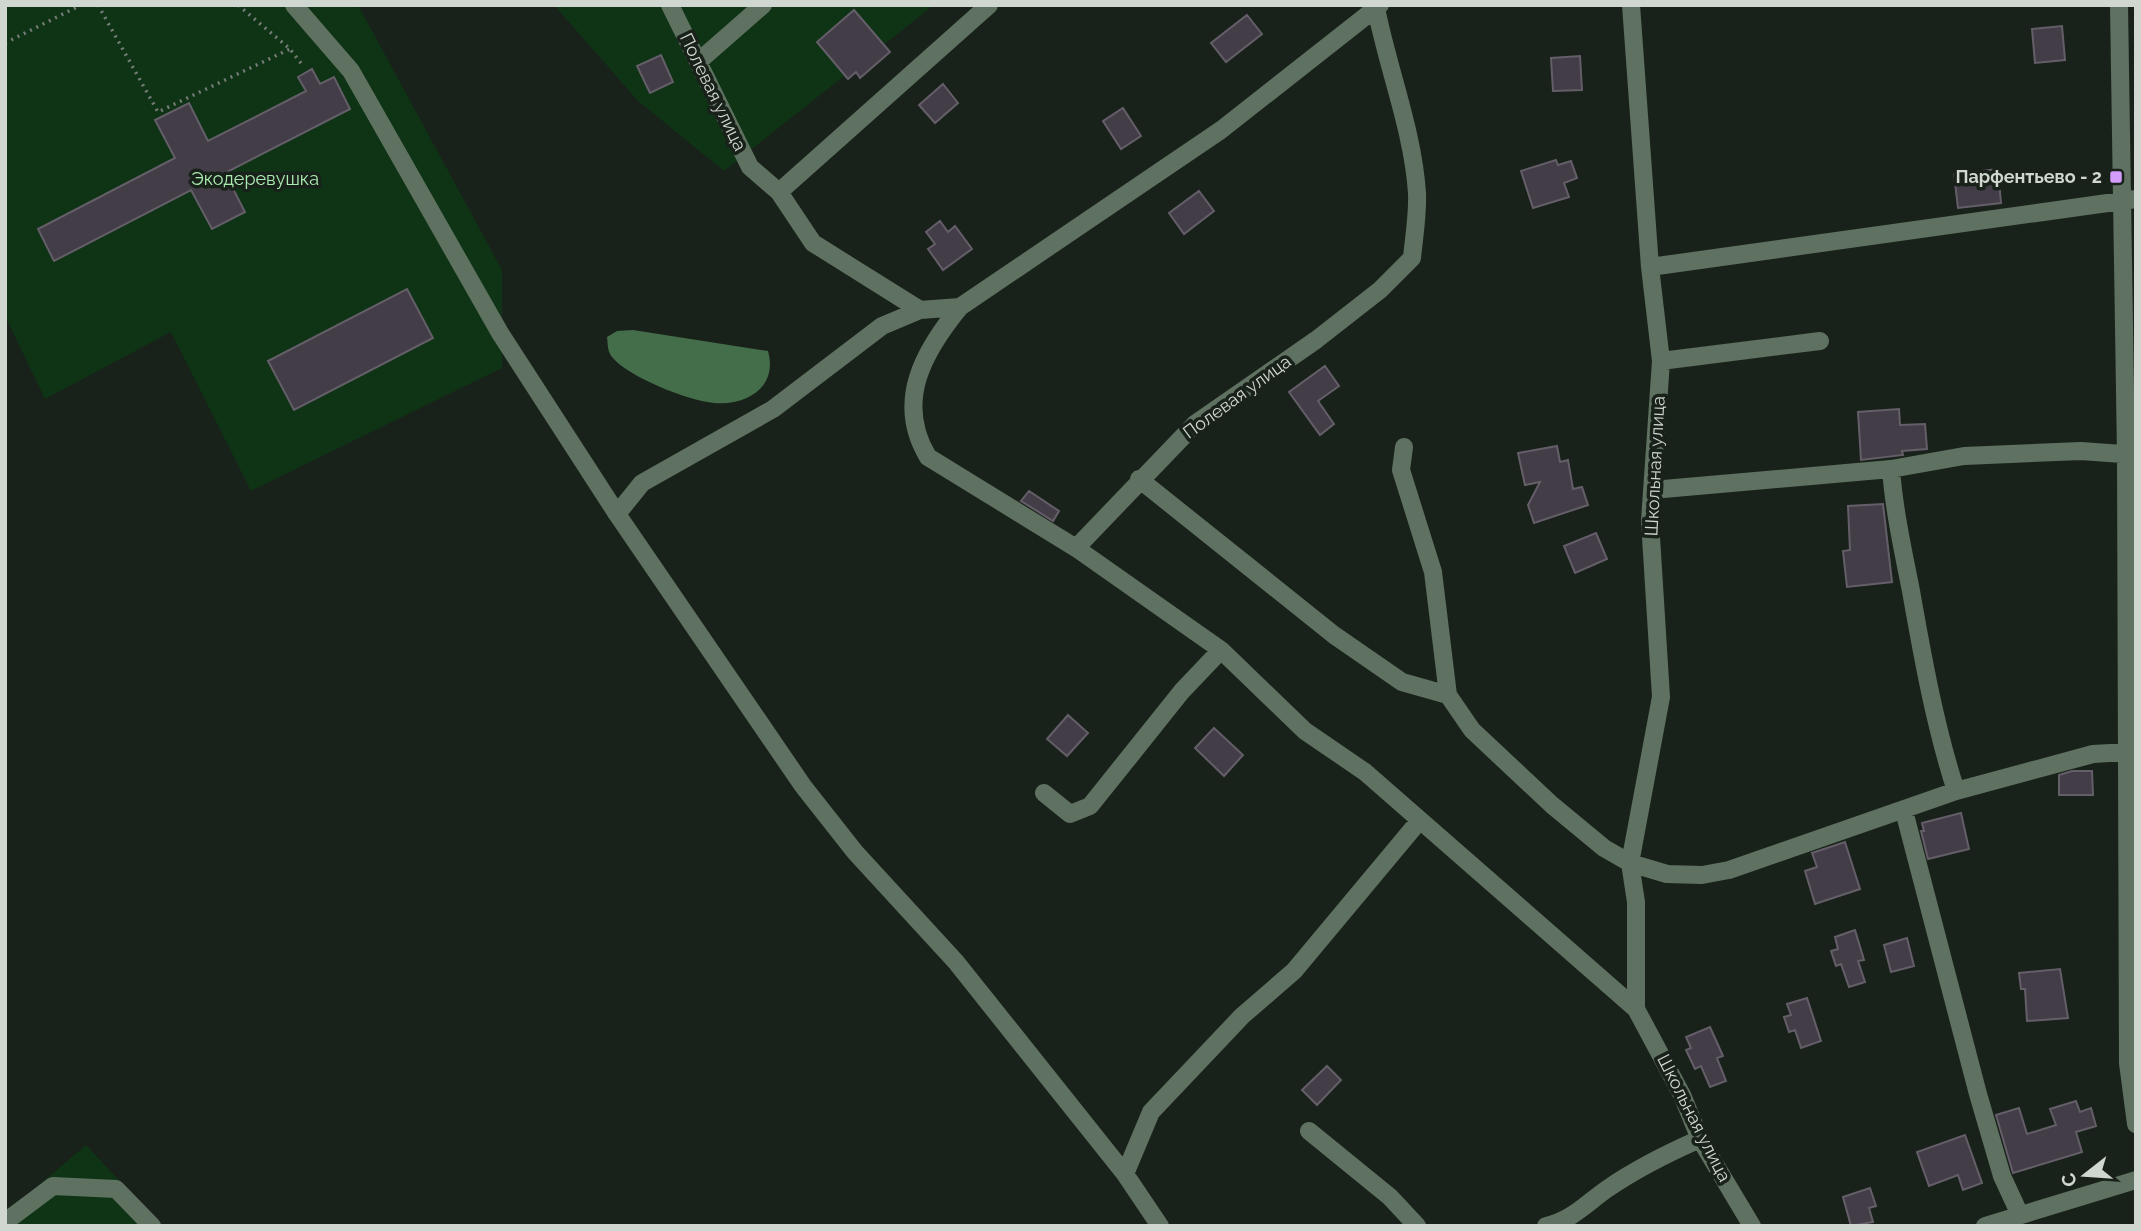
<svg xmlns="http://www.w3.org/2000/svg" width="2141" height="1231" font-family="Raleway,sans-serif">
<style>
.green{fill:#0f3315}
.water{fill:#446d49}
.building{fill:#433d47;stroke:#645e69;stroke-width:2}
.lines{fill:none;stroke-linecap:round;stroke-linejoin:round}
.path{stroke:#757d76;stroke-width:3.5;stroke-dasharray:2 5;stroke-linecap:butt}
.minor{stroke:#5f7160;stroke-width:18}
.poi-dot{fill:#d49cfc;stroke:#19221a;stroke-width:2.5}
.labels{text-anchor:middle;stroke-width:7;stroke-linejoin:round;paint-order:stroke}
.street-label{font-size:18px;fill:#d0d6d0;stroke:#19221a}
.poi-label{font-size:18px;font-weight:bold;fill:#d0d6d0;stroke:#19221a;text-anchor:end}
.park-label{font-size:18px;fill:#aaebb0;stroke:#19221a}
</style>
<rect width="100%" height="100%" fill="#19221a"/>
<path class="green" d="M5,5h353l144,265v98l-251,123 -80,-159 -126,67 -40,-83z
M554,5h380l-210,166 -86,-70z
M86,1145l76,81h-157v-12z"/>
<path class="water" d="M633,330l135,21c10,35 -20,55 -54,52 -25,-2 -86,-26 -102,-46 -5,-6 -4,-13 -5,-20l10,-6z"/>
<path class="building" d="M854,10l36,42 -30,26 -4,-6 -8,7 -31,-37z
M1247,15l15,19 -36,28 -15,-19z
M2062,26l3,34 -30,3 -3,-34z
M661,55l12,27 -23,11 -13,-27z
M1580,56l2,34 -29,1 -2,-33z
M312,69l8,15 14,-7 16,32 -125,64 20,39 -33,17 -21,-39 -137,71 -16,-32 137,-71 -20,-38 34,-17 19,38 98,-50 -8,-14z
M943,84l15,19 -23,20 -16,-18z
M1123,108l18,28 -20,13 -18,-28z
M1556,160l2,5 13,-4 6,17 -13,5 5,14 -36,11 -12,-37z
M1998,169l3,34 -43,5 -4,-34z
M1199,191l15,20 -30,23 -15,-21z
M940,221l8,11 7,-6 17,23 -29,21 -15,-21 7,-5 -9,-12z
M407,289l26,49 -139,72 -26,-49z
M1325,366l14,20 -21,15 16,23 -14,11 -31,-43z
M1899,409l1,16 25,-1 2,25 -25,2 1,4 -42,5 -3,-48z
M1557,446l3,16 8,-2 5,29 9,-2 6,18 -54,18 -6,-18 12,-23 -15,3 -7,-32z
M1029,491l30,20 -6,10 -32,-20z
M1883,504l9,78 -45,5 -4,-36 7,-1 -2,-44z
M1596,533l11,26 -32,14 -11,-27z
M1068,715l20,18 -21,23 -20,-17z
M1214,728l29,27 -19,21 -29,-28z
M2072,771h20l1,24h-34v-20z
M1961,813l8,36 -41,10 -7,-28h3l-2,-8z
M1845,842l15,47 -45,15 -10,-33 12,-4 -5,-14z
M1855,930l9,30 -6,1 7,21 -16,5 -8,-23 -5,2 -5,-15 7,-2 -3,-12z
M1907,938l7,28 -23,6 -7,-27z
M2060,969l8,49 -41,3 -2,-32h-4l-2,-16z
M1807,998l14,43 -20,7 -6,-18 -6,2 -5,-15 7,-2 -4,-11z
M1710,1027l13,29 -6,2 9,23 -16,6 -9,-21 -6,3 -9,-19 5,-2 -5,-11z
M1327,1066l14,14 -24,25 -15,-15z
M2076,1101l4,11 11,-4 5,18 -20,6 6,20 -69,21 -17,-58 23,-7 8,26 29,-9 -6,-16z
M1965,1135l17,48 -19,7 -5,-15 -29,11 -12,-34z
M1870,1188l6,18 -7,2 4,14 -22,4 -8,-29z"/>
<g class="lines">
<path class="path" d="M98,5l60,107 132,-63
M238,5l52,44 14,18
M5,43l76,-38"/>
<path class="minor" d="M294,5l57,66 149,262 117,181 186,272 52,66 101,110 169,212 35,52
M670,5l80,162 29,25 34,51 107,67 40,-3
M1380,5l-159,125 -261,177c-37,45 -65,95 -32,150l148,91 145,102 84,81 60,41 271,237 46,86 18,44 52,87
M1631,5l19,262 11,94 -11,160 11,176 -31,166 6,39v107
M2119,5l7,450 2,608 8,61
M699,61l64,-56
M779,192l210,-187
M1650,267l486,-68
M1661,361l159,-20
M1404,447l-3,23 32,102 15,123
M1891,469c3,41 12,81 20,122 12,68 24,135 45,200
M1139,479l195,156 68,47 46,13 24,35 80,75 52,43 26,15 37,11 35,1 27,-5 227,-79 137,-37 34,-2
M1652,490l239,-21 73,-13 117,-5 55,4
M617,514l25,-31 131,-74 109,-83 38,-16
M1076,548l119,-124 121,-84 64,-50 32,-32c2,-21 6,-44 5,-65 -4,-62 -29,-124 -41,-185
M1044,793l26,21 20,-8 92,-115 39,-41
M1904,811l74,283 24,82 18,39
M1309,1131l81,66 27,29
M1125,1174l26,-62 91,-96 52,-45 126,-151
M5,1222l48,-36 63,3 36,37
M1546,1226c25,-5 41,-23 61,-37 29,-20 61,-36 93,-50
M1985,1226l151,-46"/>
</g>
<rect class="poi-dot" x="2109" y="170" width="14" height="14" rx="3.5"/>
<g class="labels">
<g class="street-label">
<text transform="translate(713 92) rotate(64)" y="6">Полевая улица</text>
<text transform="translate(1237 397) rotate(-36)" y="6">Полевая улица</text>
<text transform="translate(1655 466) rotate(-87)" y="6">Школьная улица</text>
<text transform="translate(1694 1118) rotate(63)" y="6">Школьная улица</text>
</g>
<g class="poi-label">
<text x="2102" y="183">Парфентьево - 2</text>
</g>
<g class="park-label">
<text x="255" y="185">Экодеревушка</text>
</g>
</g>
<rect width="2141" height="1231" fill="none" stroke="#d0d6d0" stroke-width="14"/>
<g transform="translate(2085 1175) rotate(253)" stroke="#19221a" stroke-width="5" paint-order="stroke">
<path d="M0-5L12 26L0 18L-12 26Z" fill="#d0d6d0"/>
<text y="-10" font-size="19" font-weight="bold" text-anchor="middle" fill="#d0d6d0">С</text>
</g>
</svg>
